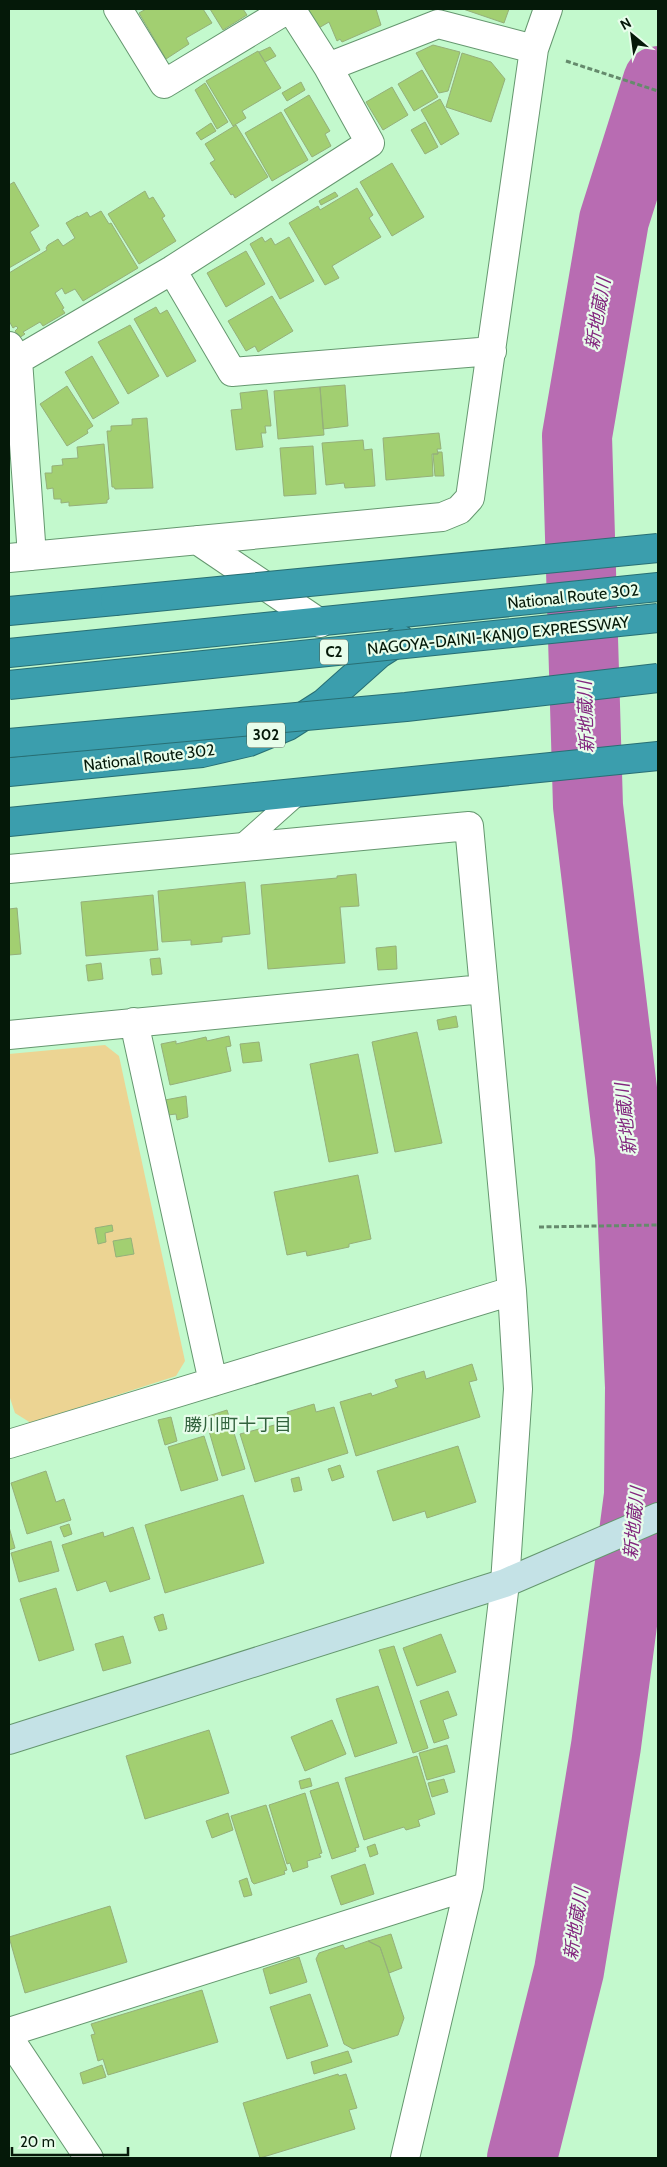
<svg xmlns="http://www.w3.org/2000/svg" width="667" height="2167" font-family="Cabin,'Noto Sans JP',sans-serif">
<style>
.green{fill:#ecd493}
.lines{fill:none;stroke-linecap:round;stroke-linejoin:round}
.river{stroke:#b86cb2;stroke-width:70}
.building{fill:#a2cf71;stroke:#95b07a}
.lane-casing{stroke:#65976f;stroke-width:22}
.street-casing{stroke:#65976f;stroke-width:30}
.secondary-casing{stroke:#65976f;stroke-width:30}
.highway-casing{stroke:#286f74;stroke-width:30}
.path{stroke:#658a6c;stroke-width:3;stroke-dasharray:5 2.5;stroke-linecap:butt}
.lane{stroke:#fff;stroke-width:20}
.street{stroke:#fff;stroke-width:28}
.secondary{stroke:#c4e2e6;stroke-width:28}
.highway{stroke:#3b9ead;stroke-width:28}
.highway-bridge-casing{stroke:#286f74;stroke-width:30;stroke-linecap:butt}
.highway-bridge{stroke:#3b9ead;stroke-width:28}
.labels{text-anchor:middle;stroke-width:4.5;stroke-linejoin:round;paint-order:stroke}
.shield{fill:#e8fdeb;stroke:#495d4d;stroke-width:1}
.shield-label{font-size:15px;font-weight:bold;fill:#051909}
.street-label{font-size:16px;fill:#051909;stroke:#e8fdeb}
.water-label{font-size:18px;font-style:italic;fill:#82267e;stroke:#e8fdeb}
.neighbourhood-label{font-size:18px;fill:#33633e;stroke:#e8fdeb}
</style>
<rect width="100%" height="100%" fill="#c3f9cd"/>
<path class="green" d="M105,1045l14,11 66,305 -9,15 -145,47 -16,-10 -6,-18v-341z"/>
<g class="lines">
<path class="river" d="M522,2158l47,-187 37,-225 33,-251 1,-108 -10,-231 -42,-350 -11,-370 37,-216 44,-139"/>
</g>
<path class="building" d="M146,9h57l9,14 -26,15 3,6 -23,15 -27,-46z
M210,9h33l4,6 -24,15z
M306,9h70l5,16 -39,17 -2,-3 -3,2 -8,-19 -12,7z
M463,9h46l-5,14z
M433,45l27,7 -12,39 -9,2 -23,-40z
M270,47l6,9 -11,6 -6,-10z
M258,51l23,37 -39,23 4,7 -13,8 -27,-45z
M462,53l29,9 14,17 -14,43 -45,-15z
M422,70l16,27 -24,14 -16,-27z
M301,82l4,8 -18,11 -5,-8z
M205,83l23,39 -11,7 -22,-39z
M392,87l16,28 -25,15 -17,-28z
M309,95l21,36 -5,3 6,12 -19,11 -28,-47z
M440,99l19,35 -18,11 -20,-35z
M281,112l27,48 -36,21 -27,-48z
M425,122l13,25 -13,7 -14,-24z
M211,123l5,8 -15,9 -5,-7z
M236,125l32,52 -33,21 -2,-4 -2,1 -21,-32 5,-3 -10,-16z
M392,163l32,54 -32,19 -32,-54z
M14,182l25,44 -9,6 10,18 -31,18v-83z
M357,188l16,27 -4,3 12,19 -49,29 7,12 -14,7 -36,-62 29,-17 2,4z
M145,191l4,8 4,-2 12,19 -3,2 14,23 -37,23 -31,-50z
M335,192l3,4 -17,9 -2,-4z
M101,211l8,13 2,-1 27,45 -55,33 -8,-12 -10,5 -3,-6 -7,5 9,15 -2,1 3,4 -22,13 -3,-4 -17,10 2,2 -6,4 -4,-7 3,-3 -2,-2 -3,2 -4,-7v-48l38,-23 -1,-2 2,-3 10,-6 5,7 12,-8 -9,-15 12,-7v1l9,-5 3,5z
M262,237l3,5 6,-4 4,7 14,-8 25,44 -34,18 -30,-55z
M246,251l19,33 -39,23 -19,-34z
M272,296l21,35 -35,21 -3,-6 -9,5 -18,-30z
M156,307l4,7 7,-4 29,51 -29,16 -33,-58z
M130,325l29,51 -31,18 -30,-52z
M92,356l27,47 -26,16 -28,-47z
M345,385l3,41 -25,3 -3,-42z
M67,386l26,40 -6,4 1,3 -21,13 -27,-42z
M320,387l4,48 -46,4 -4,-48z
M267,390l4,36h-6l1,7h-5l2,14 -27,3 -5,-40 11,-1 -2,-16z
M147,418l6,70 -38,1 -1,-2h-2l-5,-56h4v-5l21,-1v-6z
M439,433l2,16h-4l1,5h-6l1,22 -47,4 -3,-42z
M363,440l1,10 8,-1 3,37 -30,2 -1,-5 -18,2 -4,-42z
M104,444l5,55 -2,1v3l-38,3v-4l-8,1v-4h-7l-1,-11 -6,1 -2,-16h7v-7l11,-1 -1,-6 16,-1 -1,-11z
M313,446l3,48 -32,2 -4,-48z
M438,452h4l2,24h-9l-2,-22h5z
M356,874l3,32 -19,1 5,56 -77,6 -7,-84 76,-7v-2z
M245,882l5,52 -28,3v5l-31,3v-5l-29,2 -4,-51z
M153,895l5,55 -72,6 -5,-54z
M17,908l4,46 -12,1v-46z
M396,946l1,23 -19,1 -2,-22z
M160,958l2,16 -10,1 -2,-16z
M101,963l2,16 -15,2 -2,-16z
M456,1016l2,11 -19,3 -2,-10z
M417,1032l25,111 -47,9 -23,-110z
M229,1036l2,10 -5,1 5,24 -61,14 -9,-41 15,-3v3l30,-7 1,4z
M259,1042l3,19 -19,2 -3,-19z
M358,1054l20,99 -49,9 -19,-98z
M186,1096l2,21 -11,3 -1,-6 -8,1 -3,-15z
M358,1175l13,64 -22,5v3l-42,9 -1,-5 -19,4 -13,-63z
M112,1225l1,6 -8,2 1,9 -8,2 -3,-16z
M131,1238l3,16 -18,3 -3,-16z
M472,1364l5,16 -8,2 11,35 -124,39 -16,-54 31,-9 1,3 26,-9 -3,-7 29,-9 2,8z
M314,1404l2,8 18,-5 14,46 -93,29 -15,-48 50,-13 -3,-9z
M227,1410l18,59 -23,7 -17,-59z
M171,1417l6,24 -12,4 -7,-25z
M204,1436l14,44 -37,11 -13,-44z
M458,1446l18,56 -49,16 -2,-7 -32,10 -16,-50z
M340,1465l4,12 -12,4 -4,-12z
M46,1471l10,31 8,-3 7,21 -44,14 -16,-51z
M299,1477l3,13 -8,2 -3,-13z
M243,1495l21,68 -99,30 -20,-68z
M69,1524l3,10 -8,3 -4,-10z
M9,1527l6,21 -6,2z
M133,1527l17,52 -40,13 -4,-11 -29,10 -15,-46 41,-13 1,5z
M51,1541l8,30 -40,11 -8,-29z
M56,1588l18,62 -35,11 -19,-62z
M163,1614l4,15 -8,2 -5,-14z
M441,1634l15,38 -39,14 -14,-38z
M123,1636l8,27 -28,8 -8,-27z
M394,1646l34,102 -15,5 -34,-103z
M378,1686l19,57 -42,14 -19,-58z
M448,1691l9,24 -14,5 6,18 -15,5 -14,-42z
M332,1720l14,34 -41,17 -14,-34z
M209,1730l20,63 -84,26 -19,-63z
M447,1745l8,27 -28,8 -8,-27z
M417,1756l18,58 -17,6 2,6 -14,4 -2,-3 -40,13 -19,-62z
M310,1778l2,8 -11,3 -2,-8z
M444,1779l4,13 -16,5 -4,-14z
M338,1782l21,65 -4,1 1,3 -24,8 -22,-68z
M305,1793l17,60 -3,1 2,3 -14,4 1,6 -15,5 -3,-9 -3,1 -18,-59z
M266,1805l21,65 -3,1 1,3 -31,10 -2,-2 -21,-66z
M228,1813l5,17 -21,8 -6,-17z
M375,1844l3,10 -8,3 -3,-10z
M365,1864l9,30 -33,11 -10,-29z
M247,1878l5,17 -8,2 -5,-16z
M110,1906l17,56 -102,31 -16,-56z
M391,1934l11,34 -13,5 -9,-26 -12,-6z
M368,1941l12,6 24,71 -6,17 -45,14 -9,-5 -28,-85 3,-6 24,-8 2,4z
M299,1957l8,25 -37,12 -7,-25z
M202,1990l16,52 -110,33 -5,-16 -5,2 -7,-26 4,-1 -4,-10z
M310,1994l18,52 -41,13 -17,-52z
M348,2051l4,11 -38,12 -3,-12z
M102,2065l4,12 -23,7 -3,-11z
M338,2074l1,2 7,-2 11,34 -8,2 6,19 -95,29 -17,-55z"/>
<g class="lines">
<defs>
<path id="lane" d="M238,848l55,-49"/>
<path id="street" d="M118,9l46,75 124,-75
M291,9l37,58 110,-43 96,25
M172,270l60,102 260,-21
M9,346l9,14 14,196
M18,360l154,-90 198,-127 -42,-76
M197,540l123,83
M9,558l433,-41 17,-7 11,-12 64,-449 14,-40
M9,869l460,-43 43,465 6,98 -13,194 -36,303 -64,272
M134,1022l79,360
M9,1035l474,-46
M9,1444l503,-153
M9,2032l460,-146
M9,2038l80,120"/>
<path id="secondary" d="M9,1740l496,-157 153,-66"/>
<path id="highway" d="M9,611l106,-10
M9,653l649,-66
M9,772l193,-19 47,-11 39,-16 36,-23 55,-49 22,-14
M9,822l649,-66"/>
</defs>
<use href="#lane" class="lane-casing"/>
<use href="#street" class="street-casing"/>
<use href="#secondary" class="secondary-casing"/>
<use href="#highway" class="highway-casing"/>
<path class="path" d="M566,61l92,30
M539,1227l119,-2"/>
<use href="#lane" class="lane"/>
<use href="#street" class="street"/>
<use href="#secondary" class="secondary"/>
<use href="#highway" class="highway"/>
<defs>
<path id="highway-bridge" d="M115,601l543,-53
M9,685l649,-67
M9,743l397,-36 252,-29"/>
</defs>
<use href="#highway-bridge" class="highway-bridge-casing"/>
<use href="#highway-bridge" class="highway-bridge"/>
</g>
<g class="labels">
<g class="shield">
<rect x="320" y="639.5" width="28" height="25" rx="4"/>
<rect x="247" y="722.5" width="38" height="25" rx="4"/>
</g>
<g class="shield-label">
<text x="334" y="657">C2</text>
<text x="266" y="740">302</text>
</g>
<g class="street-label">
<text transform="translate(573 596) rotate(-6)" y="6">National Route 302</text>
<text transform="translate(498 635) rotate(-6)" y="6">NAGOYA-DAINI-KANJO EXPRESSWAY</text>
<text transform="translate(149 757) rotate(-7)" y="6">National Route 302</text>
</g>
<g class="water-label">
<text transform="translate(598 314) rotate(-80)" y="6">新地蔵川</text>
<text transform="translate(586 717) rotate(-92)" y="6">新地蔵川</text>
<text transform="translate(626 1119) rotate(-96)" y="6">新地蔵川</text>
<text transform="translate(634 1523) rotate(-84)" y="6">新地蔵川</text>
<text transform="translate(576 1924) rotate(-81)" y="6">新地蔵川</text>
</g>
<g class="neighbourhood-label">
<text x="238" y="1431">勝川町十丁目</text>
</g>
</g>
<rect width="667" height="2167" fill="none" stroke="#051909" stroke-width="20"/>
<g transform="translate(632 35) rotate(331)" stroke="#e8fdeb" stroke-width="4" paint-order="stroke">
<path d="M0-4L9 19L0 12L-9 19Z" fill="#051909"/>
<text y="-8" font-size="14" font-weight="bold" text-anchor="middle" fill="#051909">N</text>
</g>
<path d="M12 2147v8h116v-8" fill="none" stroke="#051909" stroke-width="2.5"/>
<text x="20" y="2147" font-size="15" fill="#051909" stroke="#e8fdeb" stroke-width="4" paint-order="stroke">20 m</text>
</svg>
